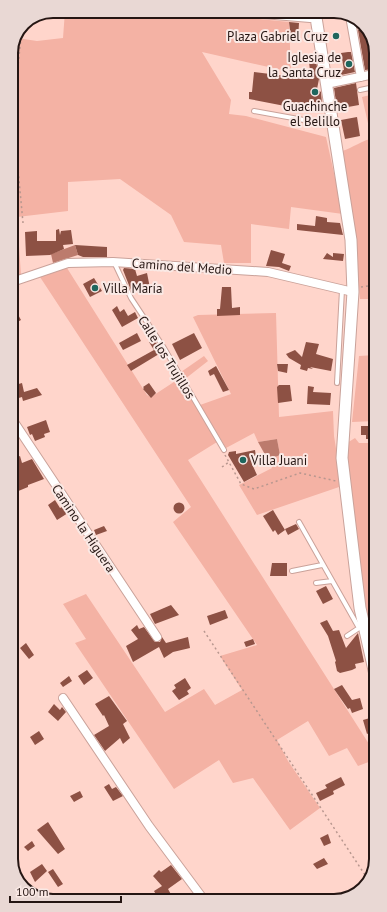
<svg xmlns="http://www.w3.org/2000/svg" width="387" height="912" font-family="'PT Sans',sans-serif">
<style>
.green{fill:#f4b2a4}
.water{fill:#bc7b6d}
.building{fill:#8d5144}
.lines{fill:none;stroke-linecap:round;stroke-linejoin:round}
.lane-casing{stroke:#caa29a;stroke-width:6}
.street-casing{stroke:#caa29a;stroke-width:10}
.secondary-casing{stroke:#caa29a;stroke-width:13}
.path{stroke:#b8978f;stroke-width:1.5;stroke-dasharray:2 3;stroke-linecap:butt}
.lane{stroke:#fff;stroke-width:4}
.street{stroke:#fff;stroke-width:8}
.secondary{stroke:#fff;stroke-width:11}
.poi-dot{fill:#1e665d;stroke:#fae9e5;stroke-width:1.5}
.labels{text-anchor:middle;stroke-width:4;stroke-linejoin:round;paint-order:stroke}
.poi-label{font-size:13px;fill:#251613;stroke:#fae9e5;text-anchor:end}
.street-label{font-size:13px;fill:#251613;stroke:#fae9e5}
.rim{fill:none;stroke:#251613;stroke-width:2}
</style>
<rect width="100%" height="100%" fill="#ffd5cb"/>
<path class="green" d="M65,11l22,4 91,-4 111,11 2,50 -89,-20 29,48 -2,14 17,2 80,21 17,77 -52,-7 -2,22 -38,-5v39h-27l-3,-18 -37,-3 -13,-27 -51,-36 -52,3v29l-51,6 4,58 -9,2 -1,-226 6,-13 20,3 26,-3z
M374,94v37l-4,1 -8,-35z
M374,138l1,161h-15l-6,-76 -12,-72c11,-3 20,-11 32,-13z
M67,268l80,127 4,2 29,-19 37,64 -29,18 188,295v6l-2,-1 -16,6 -11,-18 -18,8 -21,-35 -31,19 11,21 32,47 -30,22 -37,-52 -20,5 -14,-23 -45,29 -99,-146 11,-4 -23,-35 23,-10 79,118 39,-23 11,16 27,-15 -22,-34 37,-11 -84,-123 18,-15 -151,-230z
M276,313l3,104 54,-6 1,25 8,50 -85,29 -18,-30 33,-17 -4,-8 12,-5 -3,-16 -19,3 -4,-9 -28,15 -26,-43 31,-11 -38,-77 5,-2z
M375,355v66l-23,1 7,-66z
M204,356l4,5 -23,18 -4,-7z
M355,438l4,5h16v174l-9,1 -19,-157v-18z"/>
<path class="water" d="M75,245l3,10 -25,8 -2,-9z
M277,439l3,16 -12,5 -10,-18z"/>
<path class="building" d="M289,22l10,1 -1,15h-7z
M366,29l8,11v29l-9,1 -7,-40z
M348,52h3l4,20 -23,5v-5l12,-2 -3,-17z
M316,61l3,18 -2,10 4,3 1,12h-5l-1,8 -67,-13v-7h3l2,-20 57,7 -2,-17z
M356,83l3,22 -22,4 -3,-21z
M357,117l3,19 -15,3 -4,-19z
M316,216l11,2v4l13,1 3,12 -46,-5v-6l18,2z
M59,229l1,6 1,-4 10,-1 2,14 -10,1 1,4 -14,6 -24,1 -1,-24 12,-1v10h19v-11z
M75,245l32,2v10h-24l-5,-2z
M271,250l14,4 -3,9 9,3 -2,5 -10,-4 -13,-1z
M327,253l6,4v-4l11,1 -1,7 -20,-2z
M124,268l11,1 2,7 10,-3 3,15 -18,5 -9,-23z
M94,278l8,13 -12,6 -7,-13z
M222,287h9l1,21 8,-1v8l-23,1v-7h3z
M12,304l9,16 -9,5z
M117,306l3,6 4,-3 4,7 7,-4 3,6 -16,9 -10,-17z
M137,333l4,8 -18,9 -4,-7z
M194,333l8,15 -22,12 -8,-16z
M154,339l5,8 -3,2 3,5 -28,17 -4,-6 27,-15 -5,-8z
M306,342l13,2 -3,10 17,5 -2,12 -21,-4 3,2 -5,-1 -1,3 -7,-2 1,-4 -12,-7 -3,-4 9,-4 7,7z
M277,364h11l-1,9 -9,-2z
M216,366l13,24 -6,2 -9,-18 -4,2 -2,-5z
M22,383l2,9 13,-4 5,7 -19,6 -1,-4 -10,3v-14z
M149,383l7,10 -5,5 -8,-9 1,-1 -1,-1z
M279,385h11l2,16 -14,2 -1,-16z
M308,386l6,1 -1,5 18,1 -1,12 -23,-1z
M46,420l4,12 -6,2 1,3 -10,4 -3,-7 -2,1 -3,-8z
M361,426h10v4h4v9h-9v-4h-5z
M255,450l2,14h-5l5,11 -13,7 -16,-27 1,-3 7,-1v3z
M20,456l2,7 10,-4 12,20 -16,6v2l-12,5 -4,-6v-27z
M55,500l5,8 4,-2 4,7 -11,7 -9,-15z
M173.5 508a5.5 5.5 0 1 1 11 0a5.5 5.5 0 1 1-11 0Z
M273,510l12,20 -7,5 -3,-5 -2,2 -10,-16z
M296,524l3,5 -11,6 -3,-6z
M104,526l3,5 -11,4 -2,-5z
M272,563h15v13h-17z
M326,586l7,13 -10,5 -7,-13z
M171,605l8,10 -24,9 -5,-10z
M225,610l3,8 -18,7 -3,-9z
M327,620l6,11 6,-1 7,18 12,-15 6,29 -9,2 1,4 -4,2 -12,3 -3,-2 -2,-9 1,-1 -8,-25 -8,-13z
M137,625l2,4 5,-2 11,15h5l2,-5 4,6 22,-6 2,11 -17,4 -9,6 -5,-11 -26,15 -7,-16 12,-7 -7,-9z
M253,639l2,5 -9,3 -2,-5z
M26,643l8,12 -5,4 -9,-11z
M87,670l6,8 -9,7 -6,-9z
M69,676l3,5 -9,6 -3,-4z
M185,678l6,10 -4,3 2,3 -10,6 -7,-9 4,-3 -2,-3z
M342,685l10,15 8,-2 3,11 -11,4 -2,-5 -2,1 -14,-20z
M109,696l18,25 -4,3 7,14 -7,6 -3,-6 -15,13 -11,-16 15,-9 -5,-11 -1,1 -8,-12z
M54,704l6,6 2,-3 4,5 -8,9 -10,-9z
M370,718l6,12v19h-2l-5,-16 -2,1 -4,-14z
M39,731l5,8 -9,6 -5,-8z
M341,777l4,8 -12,6 1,3 -14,7 -4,-8 11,-5 -2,-3z
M109,784l3,5 4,-2 7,9 -10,5 -9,-14z
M80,791l3,6 -9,5 -4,-6z
M48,822l17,27 -7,5 -21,-24z
M328,834l3,9 -7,3 -4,-8z
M32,841l3,5 -7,5 -4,-4z
M324,858l4,6 -11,5 -4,-5z
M42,864l5,7 -12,11 -5,-10z
M171,865l11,14 -14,10 5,9 -3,2h-11l-5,-9 8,-5 -9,-10 6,-6 2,2z
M53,869l10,15 -5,3 -10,-15z"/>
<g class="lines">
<defs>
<path id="lane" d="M360,90l14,-3
M254,111l61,11 9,-4 7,1
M114,262l17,36 33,50 60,102
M337,383l5,-93
M299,522l60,106h3
M292,571l30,-6
M316,583l16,-2
M347,636l12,-8"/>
<path id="street" d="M350,16l11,61
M326,84l48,-10
M12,282l56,-19 45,-1 155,10 85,20
M12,419l145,218
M63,698l86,128 55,74"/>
<path id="secondary" d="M245,11l71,6
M315,11l36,229 2,52 -11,166 18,150 16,71"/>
</defs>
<use href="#lane" class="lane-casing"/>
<use href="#street" class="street-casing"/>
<use href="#secondary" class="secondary-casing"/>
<path class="path" d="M22,27l-9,88 10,108
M361,287l13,-2
M225,455l16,29 13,5 46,-16 36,8
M222,467l7,-5
M204,631l165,250"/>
<use href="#lane" class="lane"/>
<use href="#street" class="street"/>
<use href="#secondary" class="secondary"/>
</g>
<g class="poi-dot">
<circle cx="336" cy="36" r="4"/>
<circle cx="349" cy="64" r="4"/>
<circle cx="315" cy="92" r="4"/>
<circle cx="95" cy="288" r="4"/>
<circle cx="243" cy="460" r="4"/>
</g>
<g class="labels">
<g class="poi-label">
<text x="328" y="41">Plaza Gabriel Cruz</text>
<text x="341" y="62">Iglesia de<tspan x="341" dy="15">la Santa Cruz</tspan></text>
<text x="315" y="111" text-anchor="middle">Guachinche<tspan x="315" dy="15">el Belillo</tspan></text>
<text x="103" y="293" text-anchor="start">Villa María</text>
<text x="251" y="465" text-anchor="start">Villa Juani</text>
</g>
<g class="street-label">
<text transform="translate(182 266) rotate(4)" y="5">Camino del Medio</text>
<text transform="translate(167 357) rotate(58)" y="5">Calle los Trujillos</text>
<text transform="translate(84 528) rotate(56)" y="5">Camino la Higuera</text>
</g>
</g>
<path d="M0 0H387V912H0ZM53 18H334A35 35 0 0 1 369 53V859A35 35 0 0 1 334 894H53A35 35 0 0 1 18 859V53A35 35 0 0 1 53 18Z" fill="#e9d8d4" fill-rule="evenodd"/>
<path class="rim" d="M53 18H334A35 35 0 0 1 369 53V859A35 35 0 0 1 334 894H53A35 35 0 0 1 18 859V53A35 35 0 0 1 53 18Z"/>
<path d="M10 896v6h111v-6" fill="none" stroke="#251613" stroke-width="2"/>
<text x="16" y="896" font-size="12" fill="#251613" stroke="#fae9e5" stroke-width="3" paint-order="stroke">100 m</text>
</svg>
